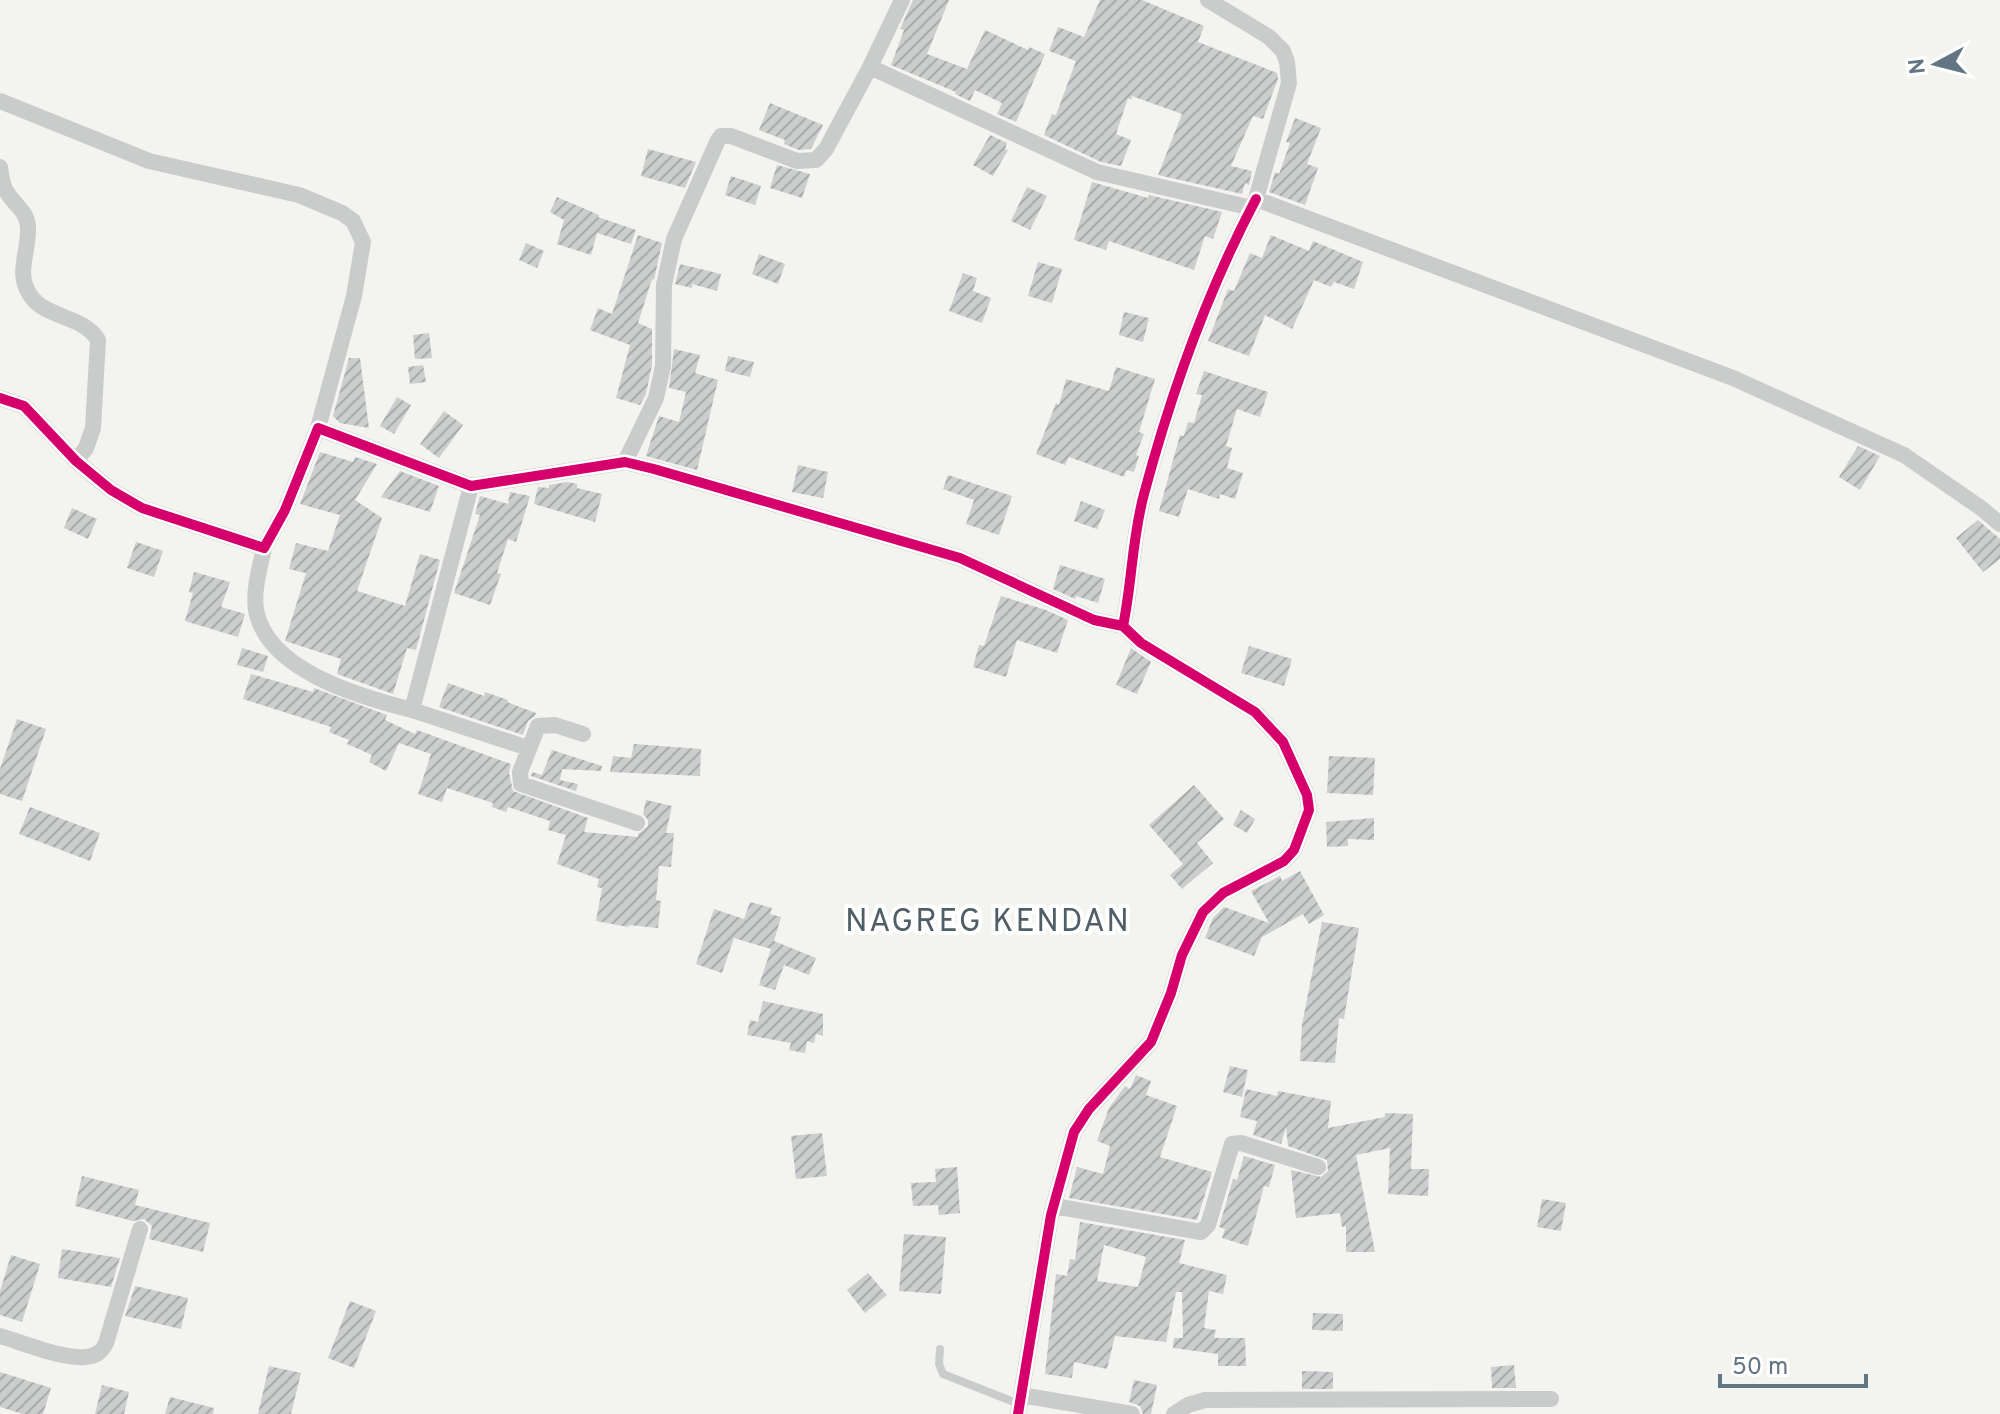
<svg xmlns="http://www.w3.org/2000/svg" width="2000" height="1414" font-family="Overpass,sans-serif">
<style>
.building{fill:url(#building-hatch);fill-rule:evenodd}
.lines{fill:none;stroke-linecap:round;stroke-linejoin:round}
.service{stroke:#cacccc;stroke-width:8}
.minor{stroke:#cacccc;stroke-width:16}
.cycleway-casing{stroke:#fff;stroke-width:15}
.cycleway{stroke:#d6006c;stroke-width:10}
.labels{text-anchor:middle;stroke-width:8;stroke-linejoin:round;paint-order:stroke}
.quarter-label{font-size:32px;letter-spacing:2px;fill:#505e67;stroke:#fff}
</style>
<defs>
<pattern id="building-hatch" width="6" height="6" patternUnits="userSpaceOnUse" patternTransform="scale(2)"><rect width="6" height="6" fill="#cccece"/><path d="M-1 1l2-2M0 6l6-6M5 7l2-2" fill="none" stroke="#a9acad"/></pattern>
</defs>
<rect width="100%" height="100%" fill="#f3f3f0"/>
<path class="building" d="M913,0h36l-22,54 40,15 18,-39 43,20 1,-3 16,7 -29,68 -19,-8 5,-11 -27,-13 -5,11 -15,-7 1,-2 -65,-27 13,-35 -4,-1z
M1100,0h42l62,26 -6,16 79,31 1,6 -15,40 -10,-3 -22,50 21,5 -3,14 -4,-2 -3,11 -84,-19 24,-61 -50,-18 -1,4 -3,-2 -12,36 15,6 -10,26 -20,-4 -57,-27 8,-21 4,1 20,-54 -27,-10 9,-24 26,10z
M770,103l53,22 -12,24 -12,1 -15,-6 1,-4 -26,-10z
M1295,118l26,10 -14,36 11,4 -13,37 -36,-13 6,-20 4,2 11,-31 -4,-1z
M990,135l17,8 -2,6 3,1 -15,26 -20,-11z
M648,149l48,13 -11,26 -44,-12z
M777,165l33,9 -8,24 -32,-10z
M731,176l30,10 -6,19 -30,-10z
M1092,182l56,16 1,-3 73,17 -9,27 -8,-3 -11,34 -85,-29 -3,9 -32,-10z
M1027,187l20,9 -17,34 -19,-9z
M557,197l42,18 -1,2 38,13 -5,14 -34,-11 -6,22 -34,-11 7,-24 -14,-8z
M638,235l24,8 -8,37 -2,-1 -14,44 14,6v36l-6,29 -6,11 -24,-7 14,-53 -40,-15 8,-22 14,6z
M1271,235l38,16 4,-10 50,21 -9,27 -20,-7 -3,5 -17,-7 -22,49 -27,-14 -16,41 -41,-15 20,-52 6,2 16,-38 12,5z
M526,243l18,8 -7,17 -18,-8z
M759,254l26,10 -7,20 -26,-10z
M1038,262l24,7 -10,34 -24,-7z
M680,264l41,10 -4,17 -25,-7v4l-17,-4z
M963,273l14,5 -4,13 18,7 -9,25 -33,-12z
M1124,312l25,6 -6,24 -24,-7z
M429,333l3,25 -17,1 -2,-24z
M674,349l26,6 -5,18 23,7 -21,90 -51,-14 13,-40 20,6 7,-30 -17,-4z
M728,356l26,6 -4,15 -25,-6z
M349,358h11l9,70 -29,-5 -7,-7z
M423,365l3,17 -16,2 -2,-17z
M1116,367l39,12 -16,53 5,2 -8,21 3,1 -5,16 -8,-2 -2,7 -55,-20 -4,8 -29,-11 20,-51 3,2 7,-26 43,12z
M1204,371l64,21 -8,25 -23,-8 -11,37 6,2 -5,20 16,5 -8,26 -15,-5 -1,5 -31,-10 -9,28 -20,-6 21,-76 4,1 4,-14 6,1 8,-28 -6,-1z
M397,397l14,8 -17,29 -14,-8z
M444,411l19,14 -24,33 -19,-14z
M1858,446l22,10 -20,34 -21,-13z
M320,452l33,10 2,-5 22,7 -22,36 27,18 -25,73 48,15 15,-52 20,6 -24,90 -9,-2 -14,46 -56,-20 4,-15 -56,-18 21,-68 -17,-4 7,-26 32,8 12,-36 -40,-11z
M798,465l30,7 -5,26 -31,-6z
M400,471l39,15 -9,26 -49,-15z
M948,475l64,21 -13,39 -33,-11 8,-24 -31,-11z
M567,482l10,2v4l25,6 -7,28 -61,-18 4,-17 11,1v-3z
M510,492l20,4 -14,46 -8,-3 -11,34 4,1 -11,31 -36,-12 26,-78 -5,-1 5,-18 28,8z
M1081,501l24,9 -8,19 -23,-8z
M72,508l25,11 -9,20 -24,-11z
M1978,520l22,19v20l-17,13 -27,-34z
M136,542l27,9 -9,26 -27,-9z
M1060,565l45,14 -7,24 -22,-7 -1,3 -22,-10z
M194,572l36,10 -9,25 24,7 -7,23 -53,-16 8,-28 -4,-1z
M1001,596l45,14 22,10 -11,33 -40,-13 -11,37 -33,-10 6,-22 5,1z
M1249,646l43,13 -8,27 -43,-13z
M242,648l26,8 -5,16 -26,-7z
M1131,648l20,14 -14,32 -21,-9z
M251,674l62,18 1,-4 73,27 -2,5 30,14 2,-4 94,34 -2,9 4,18 75,27 -4,14 54,5v-3l10,-8v-6l-5,-6 3,-14 26,6 -6,27h8l-3,34 -12,-1 -3,34 5,1 -3,27 -29,-3 -1,2 -32,-6 6,-33 -5,-1 2,-8 -42,-15 9,-29 -18,-5 2,-9 -42,-14 -2,5 -14,-5 1,-4 -46,-15 -5,14 -24,-8 13,-40 -32,-11 -13,28 -17,-9 3,-7 -25,-11 2,-4 -20,-8 2,-5 -88,-28z
M448,683l36,13 1,-4 23,8 -1,2 29,11 -1,3 -7,5 -5,14 -84,-28z
M17,719l29,10 -24,72 -22,-7v-25z
M634,744l67,5 -1,27 -90,-4 3,-16 18,2z
M552,750l50,16 -1,5 -39,-2 -2,11 18,4 -2,7 -45,-15 1,-4 10,3z
M1329,756l46,2 -2,37 -46,-2z
M1194,785l30,34 -27,24 16,20 -31,26 -12,-14 13,-11 -34,-39z
M30,807l70,26 -10,28 -71,-27z
M1241,810l14,9 -8,14 -14,-8z
M1374,818v22l-26,-1v7l-21,1 -1,-25z
M1300,871l24,44 -15,9 -6,-10 -41,23 -8,19 -49,-18 8,-20 11,-11 45,16 -18,-32 29,-15 2,5z
M750,902l22,6 -2,6 11,3 -7,24 42,17 -7,17 -25,-10 -9,25 -16,-5 12,-36 -37,-11 -12,35 -26,-9 18,-55 30,10z
M1322,922l37,6 -15,91 -5,-1 -4,45 -35,-2 2,-36z
M763,1001l60,13v22l-7,-2 -2,9 -7,-2 -2,12 -16,-3 2,-7 -44,-8 3,-15 8,2z
M1230,1066l18,4 -6,27 -19,-5z
M1136,1075l15,6 -5,14 31,11 -17,51 52,15 -15,48 -128,-22 8,-31 26,7 7,-28 -13,-5 12,-33 16,-22 5,3z
M1246,1089l31,7 1,-5 53,10 -3,27 57,-11v-4l28,1 -2,55h18l-1,27 -40,-2 2,-46 -34,7 19,97h-29v-26l-4,1 -2,-14 -44,5 -5,-48 30,7 7,-6 -1,-11 -39,-14 -2,-19 -5,17 -28,-9 4,-14 -17,-4z
M822,1133l5,43 -31,3 -5,-43z
M1244,1156l31,9 -6,22 -5,-1 -16,60 -26,-8 3,-9 -6,-2 14,-48 4,1z
M957,1167l3,46 -21,2 -1,-10 -25,1 -2,-23 25,-1 -1,-13z
M82,1176l57,14 -4,15 75,18 -7,29 -54,-13 3,-13 -8,-7 -11,2 -58,-15z
M1542,1199l24,4 -5,28 -24,-4z
M1080,1222l105,18 -6,23 48,12 -4,19 -14,-3 -5,37 12,2 -2,8h31l1,28h-28v-12l-45,-6 1,-10h9l-1,-46h-6l-10,50 -51,-6 -8,33 -33,-7 -2,16 -27,-4 11,-100 11,2 3,-17 5,1zM1104,1245l42,12 -8,30 -41,-6z
M904,1234l42,3 -5,57 -42,-3z
M62,1249l58,9 -9,29 -53,-9z
M11,1255l29,9 -18,58 -22,-7v-24z
M868,1273l19,22 -22,18 -18,-23z
M135,1286l53,12 -7,31 -56,-13z
M350,1301l26,10 -22,57 -26,-10z
M1313,1313l30,1v17l-31,-1z
M1514,1365l2,23h-24l-1,-21z
M269,1366l32,7 -10,41h-33z
M1302,1371l31,1v17h-31z
M0,1372l51,16 -8,26h-20l-23,-7z
M1134,1380l23,5 -6,29h-8l-3,-8 -11,-4z
M102,1385l27,7 -5,22h-29z
M170,1397l44,11 -1,6h-48z"/>
<g class="lines">
<path class="service" d="M940,1349l-1,15 4,10 76,30"/>
<path class="minor" d="M1208,0l61,37 14,14 4,11 2,21 -33,116 477,179 171,77 77,53 19,16
M870,67l227,105 155,36
M0,101l149,60 150,34 43,18 11,8 10,21 -9,54 -36,132
M0,167c1,8 2,17 6,24 8,14 22,20 22,37 1,27 -15,48 6,72 16,18 51,17 64,40l-5,88 -7,20 -10,13
M0,398l24,8 52,55 35,29 31,18 122,40 21,-38 33,-82 153,58 154,-24 29,7 306,89 134,62 29,6
M625,462l31,-64 7,-32 1,-81 10,-46 44,-99 3,-4h10l66,25 19,-1 10,-11 44,-82 32,-67
M264,548c-4,19 -11,42 -8,62 11,61 105,87 156,100l59,-224
M412,710l116,38
M583,734l-28,-9 -17,1 -18,46 1,12 116,39
M1054,1206l147,26 7,-7 24,-81 9,-1 77,24
M0,1336c22,6 79,31 98,17 4,-2 6,-6 8,-10l34,-114
M1021,1395l111,19
M1018,1414l33,-199 23,-83 15,-23 62,-67 20,-49 11,-38 21,-43 20,-19 61,-32 10,-11 15,-40 -2,-15 -24,-53 -28,-30 -114,-69 -18,-17c9,-43 9,-88 21,-132 27,-101 63,-202 112,-295
M1174,1414l14,-9 17,-5 346,-1"/>
<defs>
<path id="cycleway" d="M0,398l24,8 52,55 35,29 31,18 122,40 21,-38 33,-82 153,58 154,-24 29,7 306,89 134,62 29,6
M1018,1414l33,-199 23,-83 15,-23 62,-67 20,-49 11,-38 21,-43 20,-19 61,-32 10,-11 15,-40 -2,-15 -24,-53 -28,-30 -114,-69 -18,-17c9,-43 9,-88 21,-132 27,-101 63,-202 112,-295"/>
</defs>
<use href="#cycleway" class="cycleway-casing"/>
<use href="#cycleway" class="cycleway"/>
</g>
<g class="labels">
<g class="quarter-label">
<text x="988" y="931">NAGREG KENDAN</text>
</g>
</g>
<g transform="translate(1936 64) rotate(263)" stroke="#ffffff" stroke-width="6" paint-order="stroke">
<path d="M0-6L14 30L0 20L-14 30Z" fill="#617582"/>
<text y="-12" font-size="22" font-weight="bold" text-anchor="middle" fill="#617582">N</text>
</g>
<path d="M1720 1374v12h146v-12" fill="none" stroke="#617582" stroke-width="4"/>
<text x="1732" y="1374" font-size="24" fill="#617582" stroke="#ffffff" stroke-width="6" paint-order="stroke">50 m</text>
</svg>
